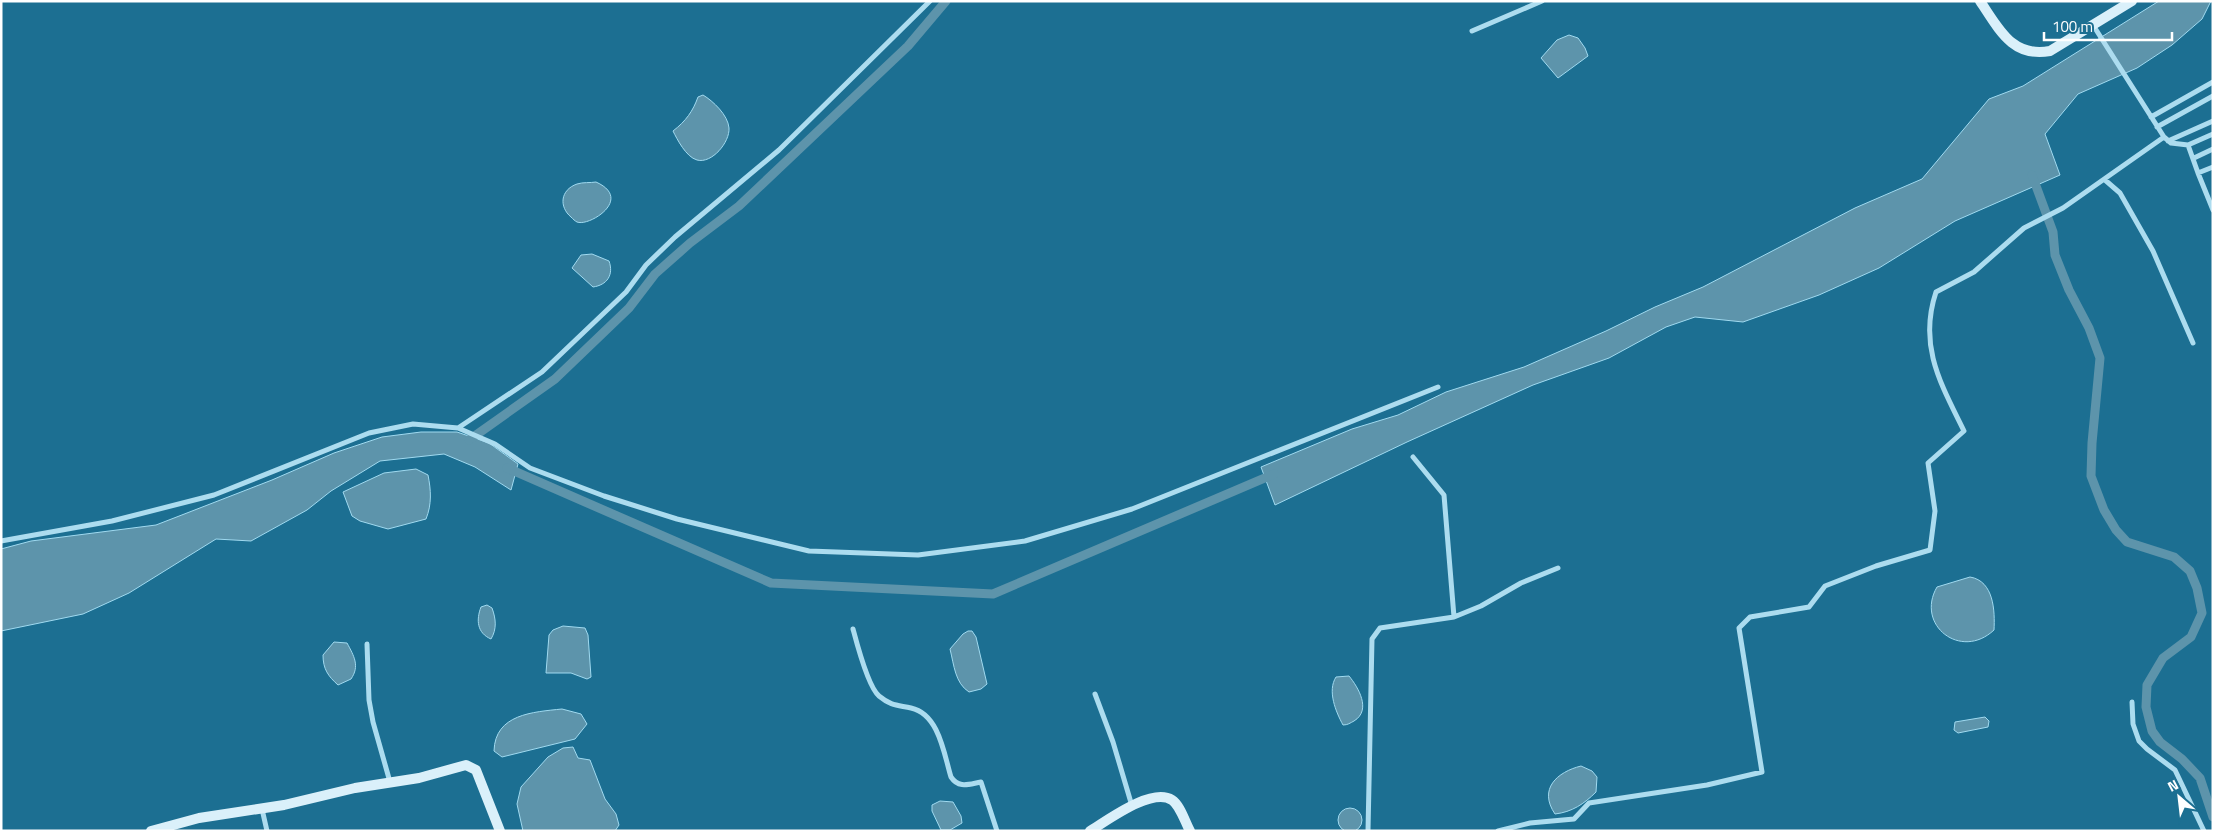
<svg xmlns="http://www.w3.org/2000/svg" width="2214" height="832" font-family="'Titillium Web',sans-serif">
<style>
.water{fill:#5d94ab;stroke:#a0daf0}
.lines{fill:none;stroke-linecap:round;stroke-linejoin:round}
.canal{stroke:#5d94ab;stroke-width:9}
.street{stroke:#acdcef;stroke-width:5}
.secondary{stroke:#daf0fa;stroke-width:10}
</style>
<rect width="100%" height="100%" fill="#1c6f92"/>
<path class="water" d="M2159,1h52l-9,18 -30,26 -35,23 -59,26 -33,40 15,41 -105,46 -76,47 -60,27 -76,27 -48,-5 -29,10 -57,31 -76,27 -126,57 -132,63 -14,-38 91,-38 46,-14 48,-23 78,-25 82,-36 49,-24 48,-20 152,-79 67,-29 67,-80 34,-13z
M1569,35l9,3 7,10 3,8 -30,22 -17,-20 16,-18z
M703,95c10,6 25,20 26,33 1,14 -17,36 -32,32 -11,-3 -20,-21 -24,-29 13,-10 20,-20 25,-34z
M596,182c38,17 -7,45 -19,40 -2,-1 -4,-3 -6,-5 -12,-10 -11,-27 6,-33 6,-2 13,-1 19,-2z
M592,254l17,7c5,14 -2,24 -16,26l-21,-19 9,-13z
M421,432h36l32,11 29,21 -7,26 -36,-23 -31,-13 -64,7 -49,30 -24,19 -56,31 -35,-2 -87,54 -46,21 -82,17v-82l30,-8 125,-16 116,-45 62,-27 48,-16z
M416,469l12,6c3,15 4,29 -2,44l-38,10 -28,-8 -8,-5 -9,-24 41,-19z
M1970,577c24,4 25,34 24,53 -33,31 -79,-5 -57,-43z
M487,605l5,3c4,11 5,21 -1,31 -14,-6 -15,-19 -10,-32z
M563,626l22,2 3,7 3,42 -4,2 -16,-6h-25l3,-38 4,-5z
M968,631h4l4,6 11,47 -6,5 -12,3c-14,-9 -15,-27 -19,-43l13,-15z
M334,642l13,1c7,13 13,23 4,36l-13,6c-10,-9 -15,-16 -15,-30z
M1349,676c9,11 23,34 5,45 -4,2 -6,4 -11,4 -7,-13 -16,-34 -7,-48z
M562,709l19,5 6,10 -12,15 -73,18 -8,-6c1,-37 39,-39 68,-42z
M1985,717l4,4 -1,6 -30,6 -4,-3 1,-8z
M573,747l5,11 12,2 15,39 11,15 3,11 -4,6h-92l-6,-27 4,-17 27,-30 15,-9z
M1581,766l11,5 5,6 -1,15c-12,12 -24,20 -41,22 -17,-25 2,-42 26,-48z
M940,801l13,1 8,14 1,7 -12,7h-9l-9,-19v-6z
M1338 820a12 12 0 1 1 24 0a12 12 0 1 1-24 0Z"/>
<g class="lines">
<path class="canal" d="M2032,175l21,57 2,23 14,35 20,38 11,30 -8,85 -1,33 13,34 12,20 11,12 47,15 16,14 7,17 5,25 -11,24 -28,21 -16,27 -1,22 6,24 8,11 22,17 18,19 13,39
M469,440l86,-61 74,-71 26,-34 35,-31 49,-37 169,-160 38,-45
M507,468l264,115 222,11 281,-120"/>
<path class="street" d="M2093,25l71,112 7,6 17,2 10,28 15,-6
M1472,31l70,-30
M2151,117l62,-35
M2157,127l56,-31
M2168,141l45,-20
M2188,145l25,-11
M2194,158l19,-9
M2198,173l15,37
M2105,180l15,13 33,58 40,92
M458,428l37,16 35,24 74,28 73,23 132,32 109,4 107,-14 107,-32 306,-122
M1,541l111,-20 102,-26 155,-62 44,-9 45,4 84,-56 84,-80 20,-27 29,-28 104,-87 151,-149
M1454,617l27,-11 40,-23 37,-15
M853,629c4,15 15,58 26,67 12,10 19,9 32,12 28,6 33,46 40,69 8,12 18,7 30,5l16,49
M367,644l2,56 4,22 17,60
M1095,694l18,48 19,64
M2132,702l1,22 6,17 8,8 28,21 29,61
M262,809l5,22
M1368,831l4,-192 8,-11 74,-11 -10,-122 -31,-38
M1498,831l32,-8 44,-4 15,-16 118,-18 55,-13 -23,-144 11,-11 59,-10 16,-21 51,-20 54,-16 5,-39 -7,-48 36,-32c-23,-47 -46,-85 -28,-139l38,-20 50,-44 39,-20 101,-71"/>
<path class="secondary" d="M1980,1c19,28 32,57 70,50l82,-50
M151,831l48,-13 85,-13 71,-17 64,-10 47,-13 10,5 24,61
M1090,831c18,-11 62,-44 82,-31 8,5 13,22 18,31"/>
</g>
<rect width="2214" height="832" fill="none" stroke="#ffffff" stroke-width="5"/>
<g transform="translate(2179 797) rotate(332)" stroke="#1c6f92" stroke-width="4" paint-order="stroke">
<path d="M0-4L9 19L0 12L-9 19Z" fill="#ffffff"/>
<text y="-8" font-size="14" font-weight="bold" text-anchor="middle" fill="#ffffff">N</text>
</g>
<path d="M2044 32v8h128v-8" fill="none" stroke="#ffffff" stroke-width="2.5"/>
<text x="2052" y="32" font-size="15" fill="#ffffff" stroke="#1c6f92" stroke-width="4" paint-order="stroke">100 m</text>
</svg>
